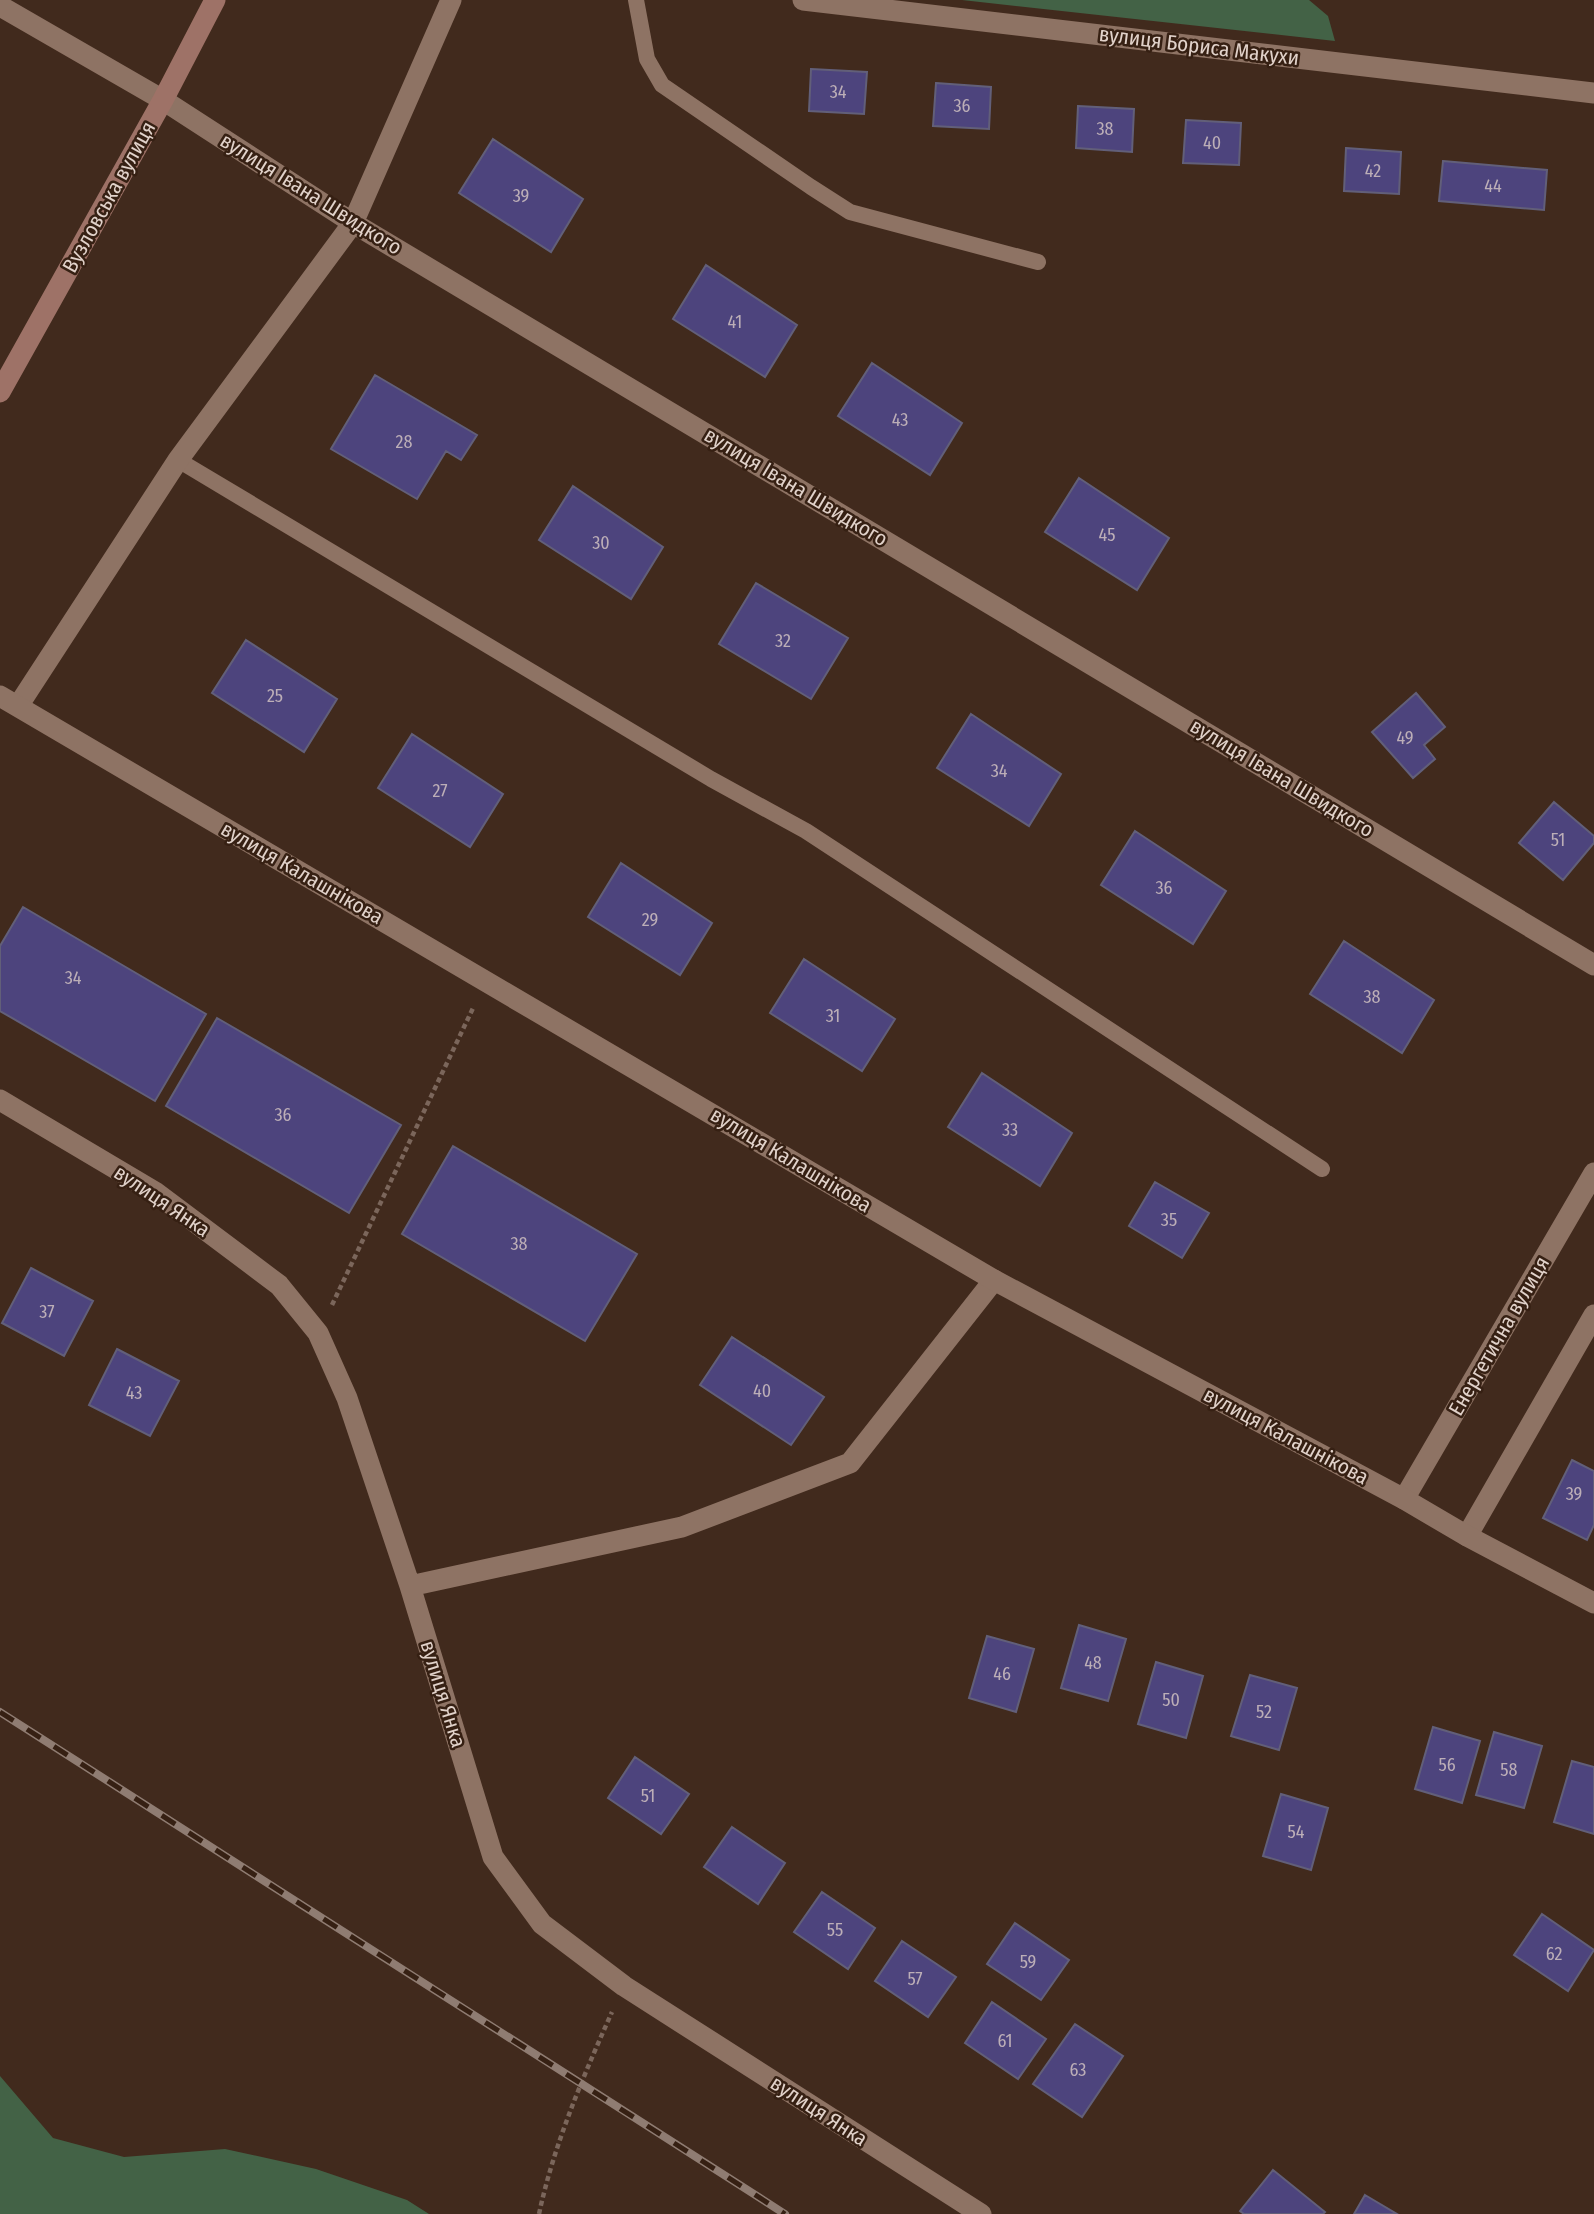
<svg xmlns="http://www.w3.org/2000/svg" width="1594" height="2214" font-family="'Fira Sans Condensed',sans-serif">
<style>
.green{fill:#436246}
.building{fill:#4d447d;stroke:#625f79;stroke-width:2}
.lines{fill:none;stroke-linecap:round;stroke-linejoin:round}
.path{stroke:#7b665b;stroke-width:4.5;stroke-dasharray:5 3.5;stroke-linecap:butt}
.service{stroke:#8e7364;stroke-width:16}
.minor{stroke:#8e7364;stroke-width:21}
.tertiary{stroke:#8e7364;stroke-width:21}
.secondary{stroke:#9e7267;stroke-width:21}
.rail-casing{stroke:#8f7c72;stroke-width:8}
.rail{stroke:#362013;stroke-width:5;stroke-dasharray:16;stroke-linecap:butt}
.labels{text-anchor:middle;stroke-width:5;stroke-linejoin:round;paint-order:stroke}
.number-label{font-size:18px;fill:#bcaeb7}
.street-label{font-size:21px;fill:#e1d2ca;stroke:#362013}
</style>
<rect width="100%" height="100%" fill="#412a1d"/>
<path class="green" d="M962,0h347l19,16 7,25z
M0,2076l53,62 71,19 101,-8 91,20 91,31 22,14h-429z"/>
<path class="building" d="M811,69l56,3 -3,42 -55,-3z
M936,83l55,4 -2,42 -56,-3z
M1078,106l56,3 -2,43 -56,-4z
M1186,120l55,3 -2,42 -56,-2z
M493,139l90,60 -32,53 -92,-59z
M1346,148l55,4 -2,42 -55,-3z
M1443,161l104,9 -3,40 -105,-9z
M706,265l91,60 -32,52 -92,-58z
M872,363l90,60 -32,52 -92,-59z
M375,375l102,60 -16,25 -15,-9 -29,48 -86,-50z
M1079,478l90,60 -32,52 -92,-58z
M573,486l90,61 -32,52 -92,-59z
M756,583l92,55 -37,61 -92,-55z
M246,640l91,59 -33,53 -92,-59z
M1416,693l29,34 -21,18 11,14 -22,19 -41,-46z
M971,714l90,60 -32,52 -92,-58z
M412,734l91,60 -33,53 -92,-59z
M1554,802l40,34v7l-31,37 -44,-37z
M1135,831l91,60 -33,53 -92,-59z
M621,863l91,60 -32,52 -92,-58z
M23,907l183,107 -51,87 -155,-90v-65z
M1344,941l90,59 -32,53 -92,-59z
M804,959l91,60 -33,52 -92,-58z
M217,1018l184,107 -52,88 -183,-107z
M982,1073l90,60 -32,53 -92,-59z
M453,1146l184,108 -52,87 -183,-107z
M1155,1182l54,31 -27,45 -53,-32z
M31,1268l62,33 -29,55 -62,-33z
M732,1337l92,60 -33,48 -91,-60z
M117,1349l62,32 -29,55 -61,-31z
M1572,1460l22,11v54l-7,15 -44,-22z
M1079,1625l47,14 -18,62 -47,-13z
M987,1636l47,13 -18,63 -47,-14z
M1156,1662l47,14 -17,62 -48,-14z
M1250,1675l47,13 -18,62 -48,-14z
M1433,1727l47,14 -18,62 -47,-14z
M1494,1732l48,14 -18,62 -48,-13z
M635,1757l54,37 -28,40 -53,-36z
M1572,1761l22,6v67l-40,-12z
M1281,1794l47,14 -17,62 -48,-14z
M732,1827l53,36 -27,41 -54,-37z
M822,1892l53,36 -27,41 -54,-37z
M1542,1914l52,36 -26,41 -54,-36z
M1015,1923l54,37 -28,40 -54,-36z
M902,1941l54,36 -28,40 -53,-36z
M992,2002l54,37 -28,40 -53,-36z
M1075,2024l48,32 -41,61 -49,-33z
M1273,2170l52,42 -2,2h-79l-4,-3z
M1365,2195l32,19h-43z"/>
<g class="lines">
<path class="path" d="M332,1305l142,-299
M539,2214c15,-70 44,-137 73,-202"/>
<path class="service" d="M636,0l11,59 15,26 149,102 39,25 188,50
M178,460l533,319 95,52 516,338"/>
<path class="minor" d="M803,0l791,93
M0,6l163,94 190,123 1241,742
M18,706l160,-246 175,-237 98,-223
M0,1100l155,92 124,93 39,48 29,65 63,188 83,271 49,67 82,62 357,228
M1404,1499l190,-326
M1467,1536l127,-221
M410,1586l272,-59 168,-64 144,-183"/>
<path class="tertiary" d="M0,696l994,584 410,219 63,37 127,67"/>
<path class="secondary" d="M0,392l163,-292 52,-100"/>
<defs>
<path id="rail" d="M0,1712l785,502"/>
</defs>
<use href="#rail" class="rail-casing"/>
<use href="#rail" class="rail"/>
</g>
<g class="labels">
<g class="number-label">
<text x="838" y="98">34</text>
<text x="962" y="112">36</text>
<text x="1105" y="135">38</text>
<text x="1212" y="149">40</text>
<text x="1373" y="177">42</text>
<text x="1493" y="192">44</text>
<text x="521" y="202">39</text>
<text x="735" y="328">41</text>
<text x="900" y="426">43</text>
<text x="404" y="448">28</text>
<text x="1107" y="541">45</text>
<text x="601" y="549">30</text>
<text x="783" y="647">32</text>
<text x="275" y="702">25</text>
<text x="1405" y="744">49</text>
<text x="999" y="777">34</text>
<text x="440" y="797">27</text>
<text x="1558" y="846">51</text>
<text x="1164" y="894">36</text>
<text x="650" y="926">29</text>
<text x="73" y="984">34</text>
<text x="1372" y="1003">38</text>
<text x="833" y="1022">31</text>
<text x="283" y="1121">36</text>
<text x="1010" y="1136">33</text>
<text x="1169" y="1226">35</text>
<text x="519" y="1250">38</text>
<text x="47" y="1318">37</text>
<text x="762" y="1397">40</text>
<text x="134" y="1399">43</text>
<text x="1574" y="1500">39</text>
<text x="1093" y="1669">48</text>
<text x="1002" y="1680">46</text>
<text x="1171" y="1706">50</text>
<text x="1264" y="1718">52</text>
<text x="1447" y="1771">56</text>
<text x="1509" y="1776">58</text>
<text x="648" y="1802">51</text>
<text x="1296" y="1838">54</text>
<text x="835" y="1936">55</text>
<text x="1554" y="1960">62</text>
<text x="1028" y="1968">59</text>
<text x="915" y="1985">57</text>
<text x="1005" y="2047">61</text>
<text x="1078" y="2076">63</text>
</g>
<g class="street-label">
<text transform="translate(1199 46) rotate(7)" y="7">вулиця Бориса Макухи</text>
<text transform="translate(311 194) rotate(32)" y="7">вулиця Івана Швидкого</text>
<text transform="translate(109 197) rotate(-61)" y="7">Вузловська вулиця</text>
<text transform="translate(796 487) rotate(31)" y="7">вулиця Івана Швидкого</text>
<text transform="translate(1282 778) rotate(31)" y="7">вулиця Івана Швидкого</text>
<text transform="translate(302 873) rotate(30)" y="7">вулиця Калашнікова</text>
<text transform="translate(791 1160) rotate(31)" y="7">вулиця Калашнікова</text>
<text transform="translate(162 1201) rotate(34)" y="7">вулиця Янка</text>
<text transform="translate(1499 1336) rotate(-60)" y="7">Енергетична вулиця</text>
<text transform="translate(1286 1436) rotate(28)" y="7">вулиця Калашнікова</text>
<text transform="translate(443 1694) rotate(73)" y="7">вулиця Янка</text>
<text transform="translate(819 2111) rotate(33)" y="7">вулиця Янка</text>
</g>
</g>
</svg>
